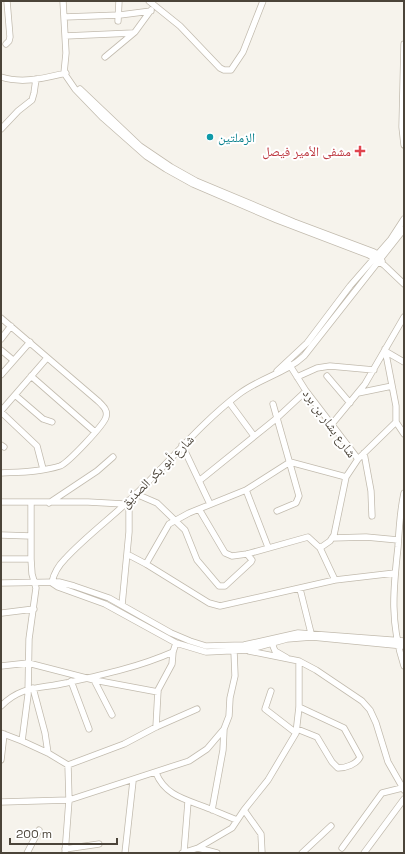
<svg xmlns="http://www.w3.org/2000/svg" width="405" height="854" font-family="'Space Grotesk','Noto Naskh Arabic',sans-serif">
<style>
.lines{fill:none;stroke-linecap:round;stroke-linejoin:round}
.minor-casing{stroke:#c2bbae;stroke-width:7}
.minor{stroke:#fff;stroke-width:5.5}
.culture-dot{fill:#0f9aa8;stroke:#fff;stroke-width:1.5}
.health-dot{fill:#e0444e;stroke:#fff;stroke-width:1.5}
.labels{text-anchor:middle;stroke-width:4;stroke-linejoin:round;paint-order:stroke}
.culture-label{font-size:13px;fill:#0d838f;stroke:#fff;text-anchor:start}
.health-label{font-size:13px;fill:#be3a42;stroke:#fff;text-anchor:end}
.street-label{font-size:13px;fill:#4b4439;stroke:#fff}
</style>
<rect width="100%" height="100%" fill="#f6f3ec"/>
<g class="lines">
<defs>
<path id="minor" d="M63,1l3,52 -2,20 11,16 28,29 43,38 20,13 27,15 84,36 92,35 15,10 20,19
M149,1l31,25 40,42 4,2h7l12,-18 20,-51
M64,17l56,-2 31,-4
M118,21l1,-20
M65,36l68,-3
M6,44l3,-3 1,-4 -3,-36
M404,44l-2,83 2,18
M105,57l30,-25 16,-22
M1,77c22,7 43,1 65,-4
M80,89l60,57 31,21 25,14 98,41 80,30 4,3 4,6
M1,129l17,-18 14,-11 2,-7 2,-14
M1,318l97,83c5,5 10,9 8,16 -2,8 -38,46 -46,49 -19,6 -40,6 -59,7
M1,339l10,-13
M1,350l12,10
M385,351l19,11
M289,364l17,27 52,68
M277,371l30,-28 43,-57 41,-47 13,-20
M1,375l29,-33
M31,376l64,56
M327,376l23,27
M297,377l20,-9 13,-2 44,4
M358,393l34,-7
M15,395l28,24 9,3
M229,402l25,34
M273,404l26,92 -3,7 -19,8
M1,411l46,-53
M1,412l36,34 6,23
M396,422l8,12
M332,424l33,-40 39,-67
M1,445l3,2
M182,445l28,59
M364,453l7,38 1,25
M199,481l78,-63 29,-27
M246,490l22,57
M404,493c-4,18 -5,36 -6,54 -5,44 -8,76 6,119
M136,494l21,9 28,27 12,30 22,26h6l26,-24 1,-2 -5,-6
M1,502h87l36,2
M49,503l48,-32 16,-14
M199,509l26,44 7,3 15,-2 61,-17 12,11 15,32
M1,535l30,1
M332,538l34,-1 32,3
M320,548l10,-7 4,-6 12,-58 12,-18 38,-37v-16l-11,-57
M127,554l19,10 63,39 11,3 115,-26 60,-7
M1,559h30
M146,564l23,-40 20,-11 57,-23 44,-28 56,15
M52,582c2,-9 6,-16 13,-23 22,-24 49,-43 72,-66 34,-33 64,-70 102,-99 21,-16 47,-21 65,-38l100,-127
M1,583l58,-1 15,4 35,12 62,35 19,8 16,5 38,-1 54,-12 106,8
M52,583l6,4 47,17 71,39 30,9 41,-2 40,-11 25,-2 92,9
M300,589l11,44
M122,605l7,-73v-32
M2,613l32,-4
M274,642l-1,4 2,5 12,7
M249,651l50,10 17,9 46,31 8,9 6,13 12,39 16,28
M1,666l27,-3 66,17 64,12
M94,680l18,35
M71,681l18,48
M33,688l12,45 3,20
M271,691l-6,18 31,24 3,-26v-46
M1,706c21,-21 39,-17 65,-23 36,-8 73,-16 107,-31
M156,727l2,-37 14,-26 1,-12 3,-9
M297,729l20,8 15,25 6,6c8,0 19,-4 22,-11l-16,-29 -45,-21
M1,733l21,8 6,-46 1,-56 7,-51 -4,-14 -1,-15v-56
M22,741l26,12 20,12
M1,760l3,-26
M68,765l56,-21 32,-17 41,-18
M156,773c9,22 28,26 49,34 11,4 21,9 32,13
M1,802l68,-2 -1,-35
M212,810l11,-60 1,-21
M244,810l17,24 1,19
M198,848l34,-20 12,-18 24,-30 28,-47
M342,848l40,-55 20,-5
M65,849l34,-5
M184,852l4,-50
M27,853l12,-23
M65,853l4,-53 120,-39 18,-12 17,-20 5,-13 1,-18 5,-22 -1,-25
M125,853l8,-72
M182,853l16,-5 19,5
M302,853l29,-27
M364,853l40,-54"/>
</defs>
<use href="#minor" class="minor-casing"/>
<use href="#minor" class="minor"/>
</g>
<circle class="culture-dot" cx="210" cy="137" r="4"/>
<path class="health-dot" d="M358 145h4v4h4v4h-4v4h-4v-4h-4v-4h4z"/>
<g class="labels">
<g class="culture-label">
<text x="218" y="142">الزملتين</text>
</g>
<g class="health-label">
<text x="351" y="156">مشفى الأمير فيصل</text>
</g>
<g class="street-label">
<text transform="translate(330 423) rotate(54)" y="5">شارع بشار بن برد</text>
<text transform="translate(157 471) rotate(-45)" y="5">شارع أبو بكر الصدّيق</text>
</g>
</g>
<rect width="405" height="854" fill="none" stroke="#4b4439" stroke-width="4"/>
<path d="M10 838v6h107v-6" fill="none" stroke="#4b4439" stroke-width="2"/>
<text x="16" y="838" font-size="12" fill="#4b4439" stroke="#ffffff" stroke-width="3" paint-order="stroke">200 m</text>
</svg>
